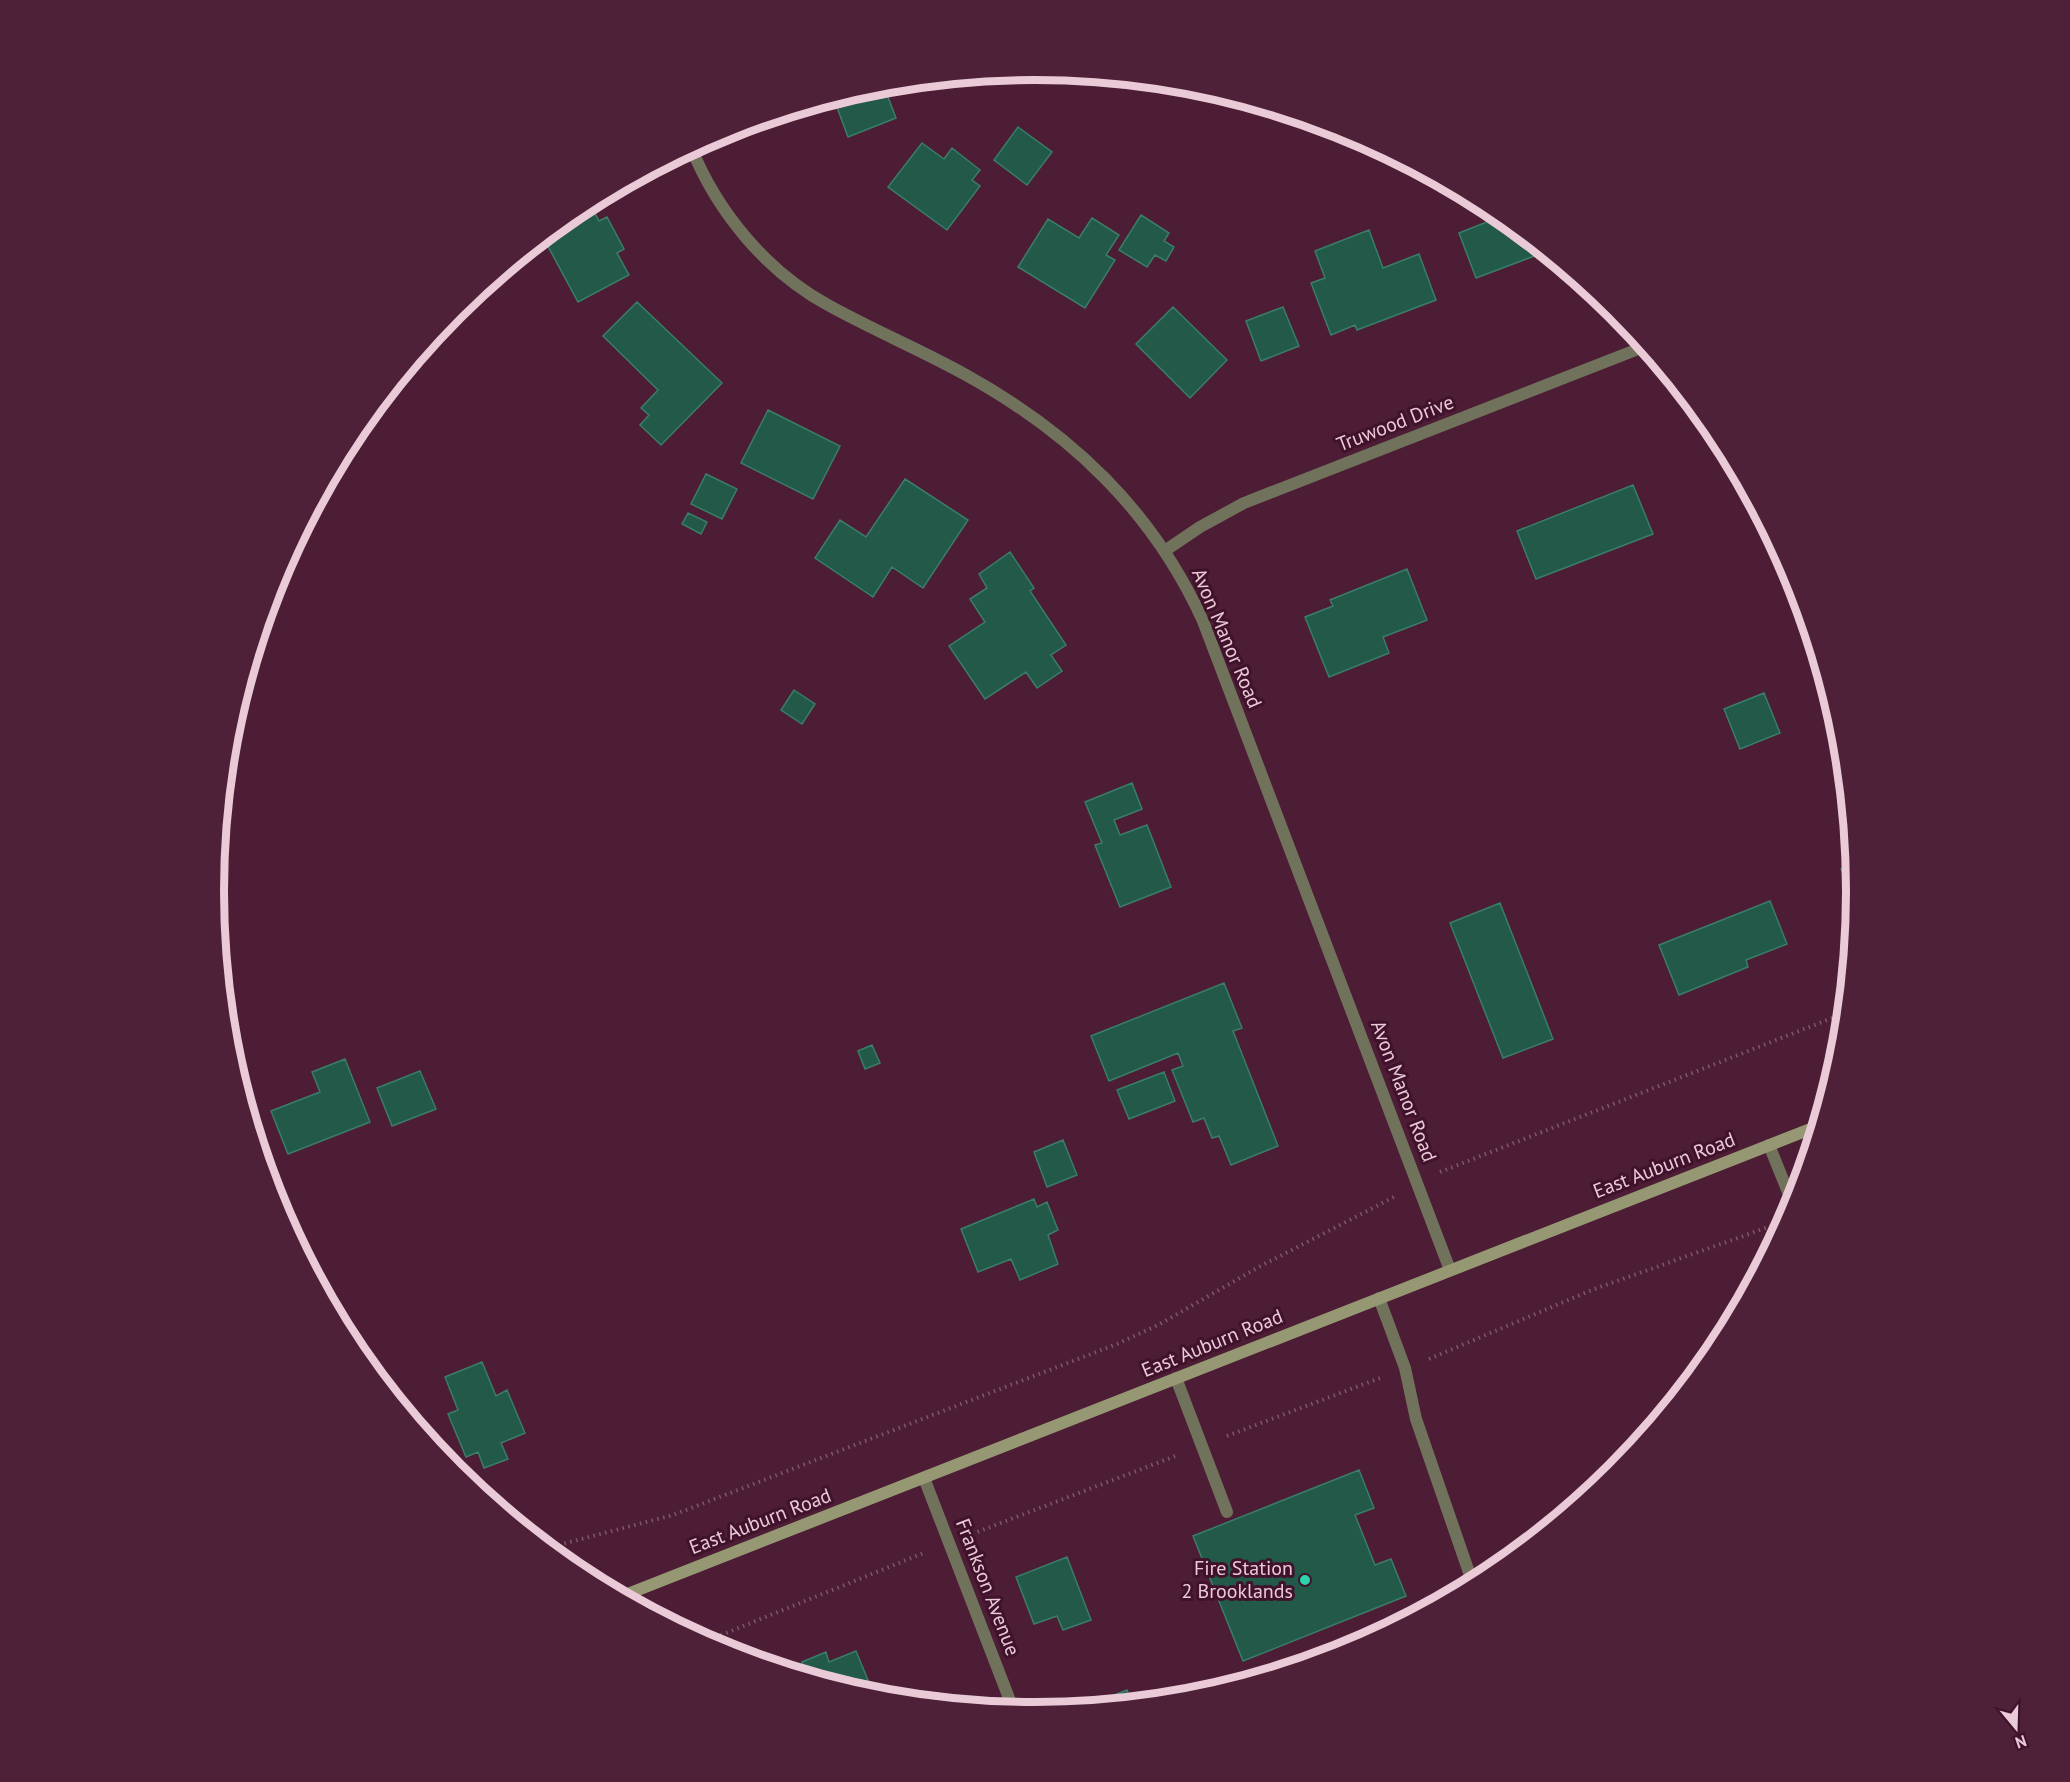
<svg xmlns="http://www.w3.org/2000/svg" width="2070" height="1782" font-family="'PT Sans',sans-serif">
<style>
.building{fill:#225949;stroke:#397e69;stroke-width:1.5}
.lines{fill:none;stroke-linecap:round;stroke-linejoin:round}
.path{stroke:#80566a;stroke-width:4;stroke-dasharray:1.5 4.5;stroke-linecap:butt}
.service{stroke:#71725b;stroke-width:12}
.minor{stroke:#71725b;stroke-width:12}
.secondary{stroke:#959872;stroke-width:12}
.poi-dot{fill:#2dd4ab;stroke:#40122b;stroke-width:2}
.labels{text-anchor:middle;stroke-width:6;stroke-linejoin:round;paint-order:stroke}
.street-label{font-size:20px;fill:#eacad7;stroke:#40122b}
.poi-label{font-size:20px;fill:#eacad7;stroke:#40122b;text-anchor:end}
.rim{fill:none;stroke:#eacad7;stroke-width:8}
</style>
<rect width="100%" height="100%" fill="#4c1d35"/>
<path class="building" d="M1044,70l22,2 -7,9z
M883,84l13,34 -48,19 -13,-35 -27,11 -3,-7z
M1018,127l34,25 -25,33 -33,-25z
M922,143l22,16 8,-11 28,22 -8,10 8,6 -33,44 -59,-43z
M589,202l10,19 8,-4 17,32 -7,4 12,22 -51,27 -34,-63 7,-4 -2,-4z
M1141,215l28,18 -5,8 10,6 -8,14 -11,-6 -8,12 -28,-17z
M1502,216l29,24 6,15 -61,23 -17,-45z
M1092,218l27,17 -13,20 9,5 -30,48 -67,-41 30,-48 31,19z
M1369,230l14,38 36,-14 17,46 -79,30 -2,-5 -24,10 -20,-52 14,-5 -10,-27z
M637,302l85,81 -61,62 -21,-20 9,-10 -8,-7 17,-18 -55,-54z
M1173,307l54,53 -37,38 -54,-54z
M1283,307l16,39 -38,15 -15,-40z
M768,410l72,36 -27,53 -72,-36z
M706,474l31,15 -15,30 -31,-15z
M905,479l63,41 -45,68 -31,-21 -19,30 -58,-39 25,-38 26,17z
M1633,485l20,49 -117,45 -19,-48z
M688,513l19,9 -6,12 -19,-10z
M1010,552l24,36 -4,3 36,54 -15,10 11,16 -25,17 -11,-16 -41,27 -36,-53 36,-24 -15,-23 17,-11 -8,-14z
M1407,569l20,51 -44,17 6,16 -60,24 -24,-60 28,-11 -3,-6z
M794,690l21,14 -13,20 -21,-14z
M1764,693l16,40 -40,16 -16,-40z
M1132,783l10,26 -28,11 6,15 27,-10 24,62 -51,20 -25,-62 7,-2 -17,-41z
M1854,864l3,27 -1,14 -15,-36z
M1770,901l17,43 -41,16 2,7 -69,28 -20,-50z
M1500,903l53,136 -50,19 -53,-135z
M1224,983l18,45 -9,3 45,115 -47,19 -12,-29 -7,2 -8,-20 -11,4 -21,-52 11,-4 -5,-13 -69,28 -18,-45z
M872,1045l8,18 -15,6 -7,-18z
M345,1059l25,63 -82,32 -17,-43 49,-19 -8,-20z
M420,1071l16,38 -44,17 -15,-38z
M1164,1072l11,29 -46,18 -12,-29z
M1063,1140l14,35 -30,12 -13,-35z
M1034,1199l3,8 10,-5 11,28 -10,5 10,29 -38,16 -9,-21 -33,13 -17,-43z
M482,1362l14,34 11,-6 18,43 -24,10 7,16 -24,9 -6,-16 -12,5 -18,-43 10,-4 -13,-33z
M1359,1470l15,38 -19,7 20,50 16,-6 15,37 -163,65 -50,-125z
M1067,1557l24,63 -28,10 -6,-14 -23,8 -18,-47z
M856,1651l19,46 -67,-20 -6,-15 24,-10 3,10z
M1127,1690l5,13 -40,4 -1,-3z"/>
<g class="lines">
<path class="path" d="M1440,1172l405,-159
M1429,1359l163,-69 182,-65
M1227,1436l153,-58
M972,1534l206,-79
M547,1548l126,-33 444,-171 43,-20 97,-56 137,-71
M704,1642l222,-90"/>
<path class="service" d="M1379,1298l26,70 11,51 57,165
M1176,1378l51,134
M1289,1669l112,-46"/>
<path class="minor" d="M691,147c26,65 76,125 137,158 45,25 93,45 138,70 105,58 187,136 237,246l247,649
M1166,550l34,-23 44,-24 402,-157
M1769,1145l25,62
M924,1478l90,233"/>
<path class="secondary" d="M620,1597l1198,-471"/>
</g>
<circle class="poi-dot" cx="1305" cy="1580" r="6"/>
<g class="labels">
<g class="street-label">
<text transform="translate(1395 423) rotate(-21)" y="7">Truwood Drive</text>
<text transform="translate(1227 638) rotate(67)" y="7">Avon Manor Road</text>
<text transform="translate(1404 1091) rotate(69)" y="7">Avon Manor Road</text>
<text transform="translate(1664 1165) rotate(-21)" y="7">East Auburn Road</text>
<text transform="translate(1212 1343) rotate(-22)" y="7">East Auburn Road</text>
<text transform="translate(760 1521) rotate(-21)" y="7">East Auburn Road</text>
<text transform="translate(988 1587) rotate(69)" y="7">Frankson Avenue</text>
</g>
<g class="poi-label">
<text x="1293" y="1575">Fire Station<tspan x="1293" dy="23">2 Brooklands</tspan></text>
</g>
</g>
<path d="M0 0H2070V1782H0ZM224 891a811 811 0 1 1 1622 0a811 811 0 1 1-1622 0Z" fill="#4e2139" fill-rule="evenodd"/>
<path class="rim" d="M224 891a811 811 0 1 1 1622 0a811 811 0 1 1-1622 0Z"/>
<g transform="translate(2016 1728) rotate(161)" stroke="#40122b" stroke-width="4.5" paint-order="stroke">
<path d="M0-4.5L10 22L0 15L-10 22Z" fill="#eacad7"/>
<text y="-9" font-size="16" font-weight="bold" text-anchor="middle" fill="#eacad7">N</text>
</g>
</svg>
